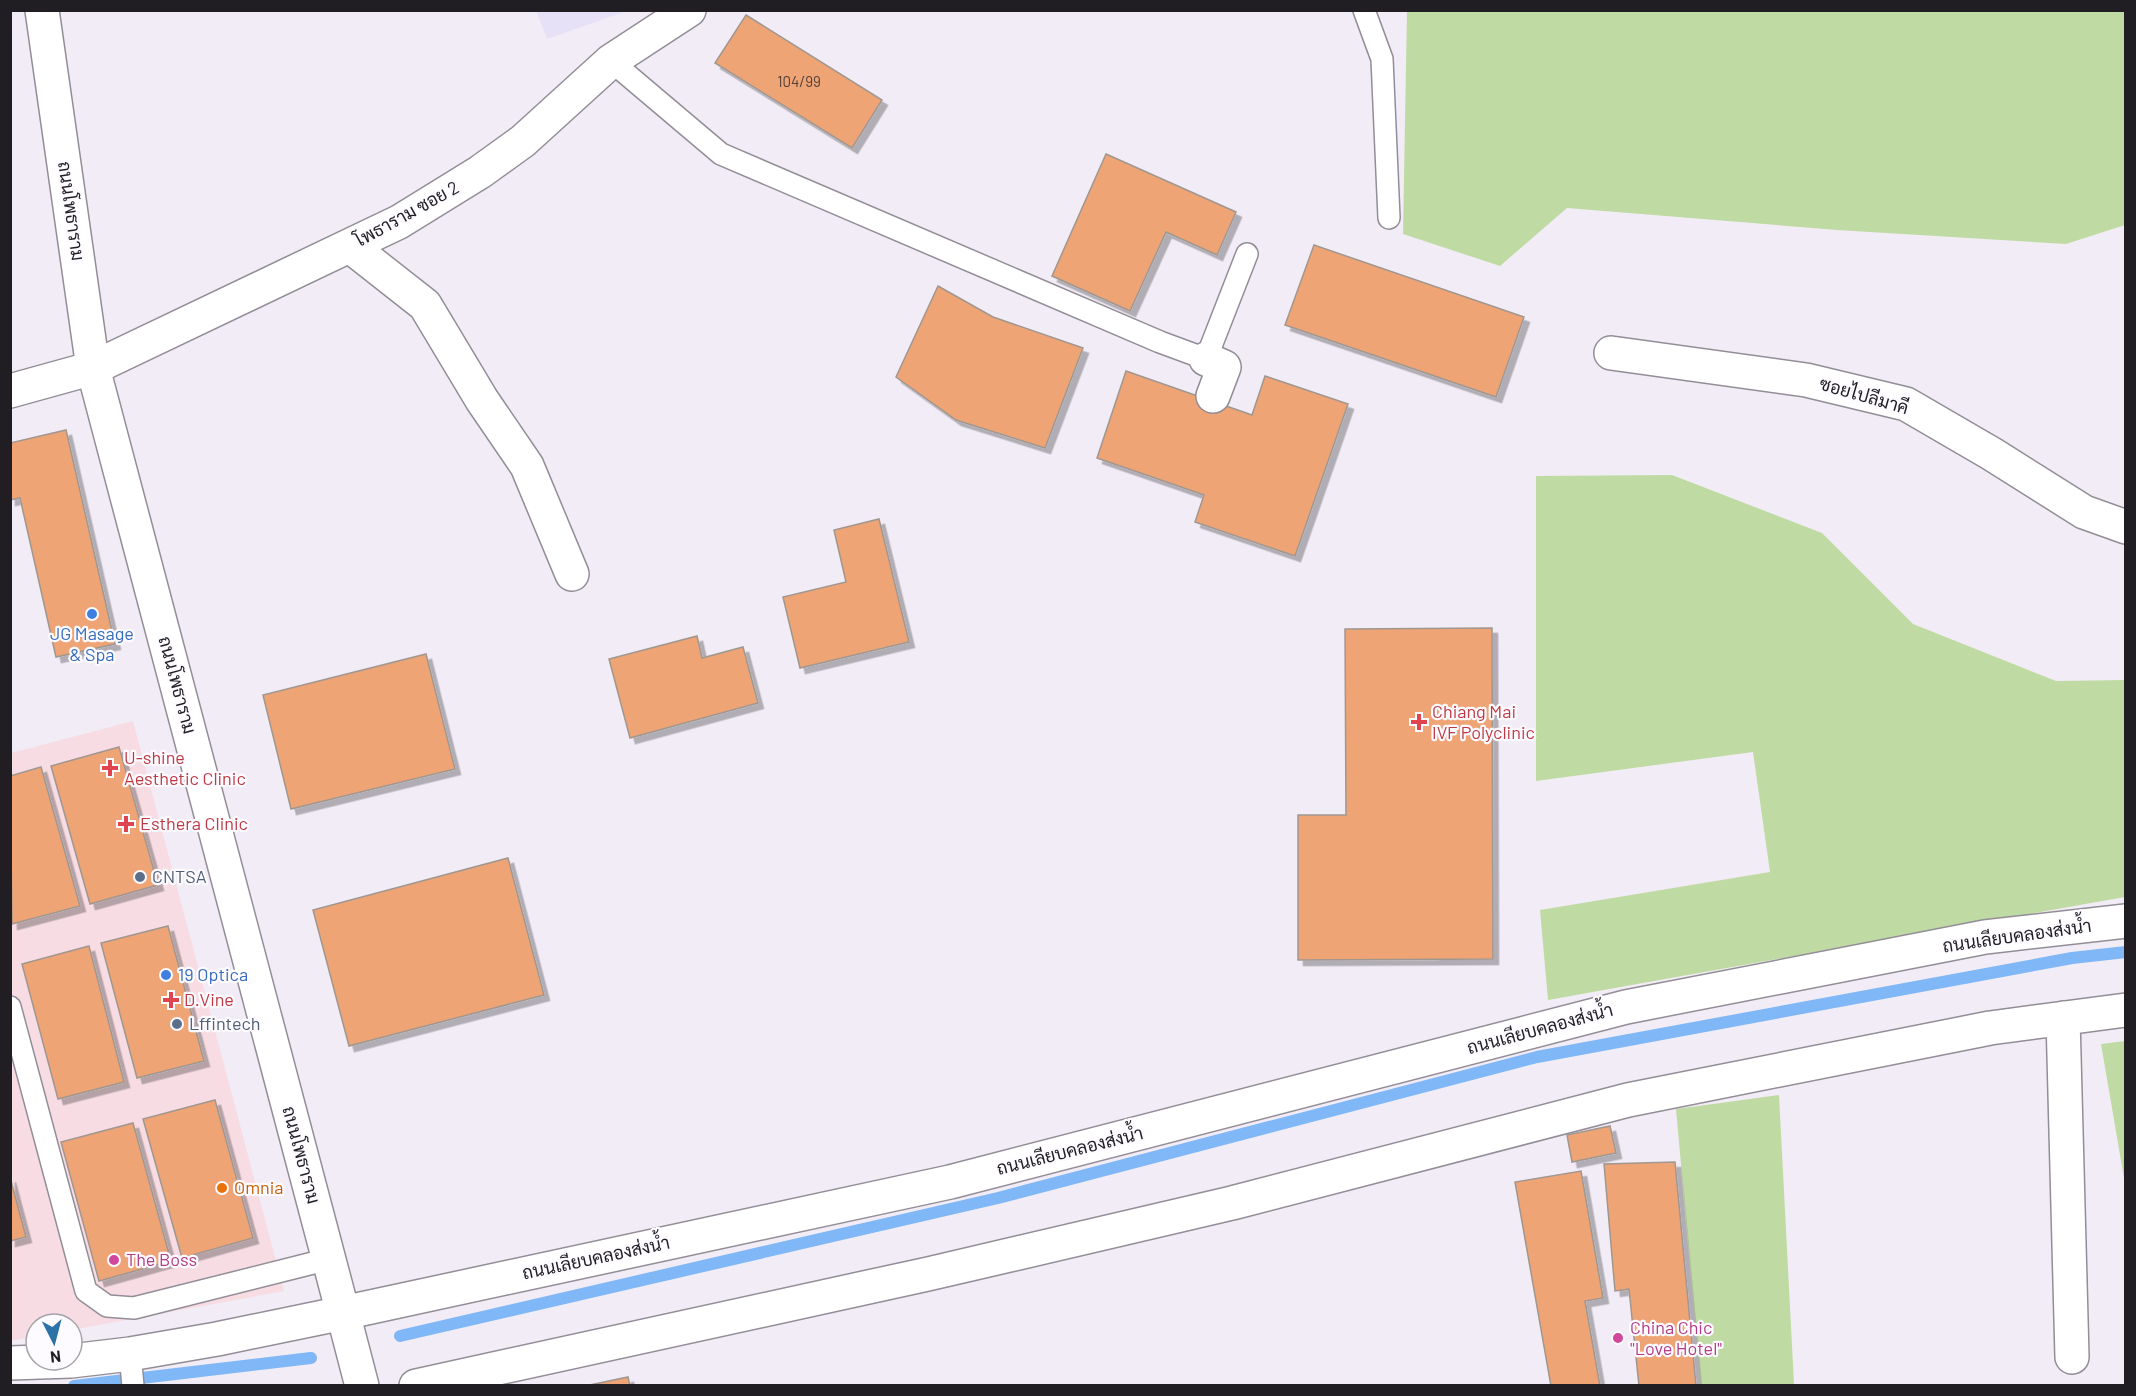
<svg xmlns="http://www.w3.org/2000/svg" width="2136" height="1396" font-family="Barlow,Sarabun,sans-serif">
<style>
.commercial{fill:#f7dde3}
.education{fill:#e6e1f7}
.green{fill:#bfdba3}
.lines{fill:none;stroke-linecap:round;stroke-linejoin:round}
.stream{stroke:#7fb7f7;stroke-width:12}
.building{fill:#eea474;stroke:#a19791;stroke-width:1.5;filter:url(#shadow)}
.service-casing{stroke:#938d97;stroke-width:24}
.minor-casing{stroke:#938d97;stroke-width:36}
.tertiary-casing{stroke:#938d97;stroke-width:36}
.service{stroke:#fff;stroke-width:21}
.minor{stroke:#fff;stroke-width:33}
.tertiary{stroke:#fff;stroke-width:33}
.shop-dot{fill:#3f7fe0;stroke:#fdfbff;stroke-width:2}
.health-dot{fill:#e0444e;stroke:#fdfbff;stroke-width:2}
.service-dot{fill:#5c6f8a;stroke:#fdfbff;stroke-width:2}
.food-dot{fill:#e8710a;stroke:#fdfbff;stroke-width:2}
.hotel-dot{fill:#d1479c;stroke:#fdfbff;stroke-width:2}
.labels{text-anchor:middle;stroke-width:4.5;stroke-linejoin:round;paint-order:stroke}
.number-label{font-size:15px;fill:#544036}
.street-label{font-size:18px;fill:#201e22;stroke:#fdfbff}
.shop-label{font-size:18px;fill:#366cbe;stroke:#fdfbff}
.health-label{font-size:18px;fill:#be3a42;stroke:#fdfbff;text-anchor:start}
.service-label{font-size:18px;fill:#4e5e75;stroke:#fdfbff;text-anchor:start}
.food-label{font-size:18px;fill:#c56008;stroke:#fdfbff;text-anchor:start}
.hotel-label{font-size:18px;fill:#b23c85;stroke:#fdfbff;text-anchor:start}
</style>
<defs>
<filter id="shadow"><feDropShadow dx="5.5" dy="5.5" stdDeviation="0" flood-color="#0004"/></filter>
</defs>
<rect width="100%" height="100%" fill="#f2ecf6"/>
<path class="commercial" d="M133,721l151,570 -212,39v-6h-36v12l-25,5v-588z"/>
<path class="education" d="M536,11v-1l91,1 -80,28z"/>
<path class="green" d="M1407,11h718v214l-59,19 -229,-14 -270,-22 -67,58 -97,-32z
M1672,475l150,58 91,91 143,57 69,-1v217l-577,103 -8,-90 230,-38 -17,-120 -217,29v-305z
M2125,1041h1l-1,143 -24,-140z
M1779,1095l15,289 49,1h-142l-25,-276z"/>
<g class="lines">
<path class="stream" d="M400,1336l598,-138 539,-141 535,-99 54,-6
M74,1386l237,-28"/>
</g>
<path class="building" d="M746,15l136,85 -30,48 -137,-85z
M1106,154l130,58 -19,43 -51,-23 -36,79 -78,-35z
M1314,245l210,72 -28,80 -211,-72z
M938,286l55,31 90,31 -38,100 -89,-28 -60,-43z
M1126,371l126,44 13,-39 83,28 -53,152 -100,-34 9,-27 -107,-37z
M66,430l49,214 -59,13 -36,-159 -10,2v-57z
M879,519l30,123 -109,26 -17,-71 63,-15 -12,-52z
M1492,628l1,331 -195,1v-145h48l-1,-186z
M697,636l5,22 41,-11 15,56 -128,35 -21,-79z
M426,654l29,115 -164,40 -28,-114z
M119,747l39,138 -68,19 -39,-138z
M41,767l39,139 -68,18 -2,-148z
M508,858l36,137 -195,51 -36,-136z
M168,926l36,135 -67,17 -36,-135z
M89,946l35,136 -66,17 -36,-135z
M215,1100l38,138 -71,20 -39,-139z
M133,1123l38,138 -72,20 -38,-139z
M1610,1126l6,27 -44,9 -5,-27z
M1675,1162l21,224h-57l-10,-97 -14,2 -11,-127z
M1581,1171l22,127 -18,3 15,85h-49l-36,-204z
M10,1177l16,60 -16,4z
M628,1377l2,9h-45z"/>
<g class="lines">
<defs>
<path id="service" d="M1364,10l18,49 7,159
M611,61l110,93 439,188 46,17 41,-105
M10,1007l76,284 21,15 27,2 195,-49
M130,1354l3,32"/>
<path id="minor" d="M350,246l75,59 57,95 45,66 45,108
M1611,353l195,27 100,24 86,50 92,58 42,15
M1206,359l18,8 -11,29
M10,391l83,-23 306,-146 81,-50 43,-31 88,-80 78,-51
M2063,1018l9,339
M343,1313l19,73
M10,1363l61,-2 59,-7 87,-15 126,-26 607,-131 676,-175 359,-70 141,-16
M416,1386l512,-112 304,-71 396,-103 362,-72 136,-18"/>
<path id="tertiary" d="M42,10l51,358 250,945"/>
</defs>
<use href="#service" class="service-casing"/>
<use href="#minor" class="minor-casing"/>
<use href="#tertiary" class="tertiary-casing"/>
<use href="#service" class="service"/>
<use href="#minor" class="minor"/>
<use href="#tertiary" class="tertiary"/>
</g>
<g class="shop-dot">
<circle cx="92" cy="614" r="6"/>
<circle cx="166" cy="975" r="6"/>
</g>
<g class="health-dot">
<path d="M1416 713h6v6h6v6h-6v6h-6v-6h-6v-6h6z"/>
<path d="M107 759h6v6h6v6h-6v6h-6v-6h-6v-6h6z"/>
<path d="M123 815h6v6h6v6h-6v6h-6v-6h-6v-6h6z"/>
<path d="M168 991h6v6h6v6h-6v6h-6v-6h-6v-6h6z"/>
</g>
<g class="service-dot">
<circle cx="140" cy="877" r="6"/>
<circle cx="177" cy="1024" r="6"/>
</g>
<circle class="food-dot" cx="222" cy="1188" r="6"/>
<g class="hotel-dot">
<circle cx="114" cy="1260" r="6"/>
<circle cx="1618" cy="1338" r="6"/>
</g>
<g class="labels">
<g class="number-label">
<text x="799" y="87">104/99</text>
</g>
<g class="street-label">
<text transform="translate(71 211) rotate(82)" y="6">ถนนโพธาราม</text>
<text transform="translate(407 214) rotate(-29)" y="6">โพธาราม ซอย 2</text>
<text transform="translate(1864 396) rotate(16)" y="6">ซอยไปลีมาคี</text>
<text transform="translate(177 685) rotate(75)" y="6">ถนนโพธาราม</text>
<text transform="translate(2017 936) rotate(-8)" y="6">ถนนเลียบคลองส่งน้ำ</text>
<text transform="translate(1540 1029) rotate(-15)" y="6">ถนนเลียบคลองส่งน้ำ</text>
<text transform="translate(1070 1151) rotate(-14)" y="6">ถนนเลียบคลองส่งน้ำ</text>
<text transform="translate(301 1155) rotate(75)" y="6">ถนนโพธาราม</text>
<text transform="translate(596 1258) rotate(-12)" y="6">ถนนเลียบคลองส่งน้ำ</text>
</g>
<g class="shop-label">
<text x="92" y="640">JG Masage<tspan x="92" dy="21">&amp; Spa</tspan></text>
<text x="178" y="981" text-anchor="start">19 Optica</text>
</g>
<g class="health-label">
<text x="1432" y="718">Chiang Mai<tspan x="1432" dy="21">IVF Polyclinic</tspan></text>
<text x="124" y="764">U-shine<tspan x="124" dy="21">Aesthetic Clinic</tspan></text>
<text x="140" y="830">Esthera Clinic</text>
<text x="184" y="1006">D.Vine</text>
</g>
<g class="service-label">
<text x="152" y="883">CNTSA</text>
<text x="189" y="1030">Lffintech</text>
</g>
<g class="food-label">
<text x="234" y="1194">Omnia</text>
</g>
<g class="hotel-label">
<text x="126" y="1266">The Boss</text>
<text x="1630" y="1334">China Chic<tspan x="1630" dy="21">"Love Hotel"</tspan></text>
</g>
</g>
<rect width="2136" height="1396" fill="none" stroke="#201e22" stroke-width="24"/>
<g transform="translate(54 1342) rotate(174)"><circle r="28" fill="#fdfbff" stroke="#a5a3a7" stroke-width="1.5"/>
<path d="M0-4.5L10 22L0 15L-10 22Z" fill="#2c72a7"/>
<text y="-9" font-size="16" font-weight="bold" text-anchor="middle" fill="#201e22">N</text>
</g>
</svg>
